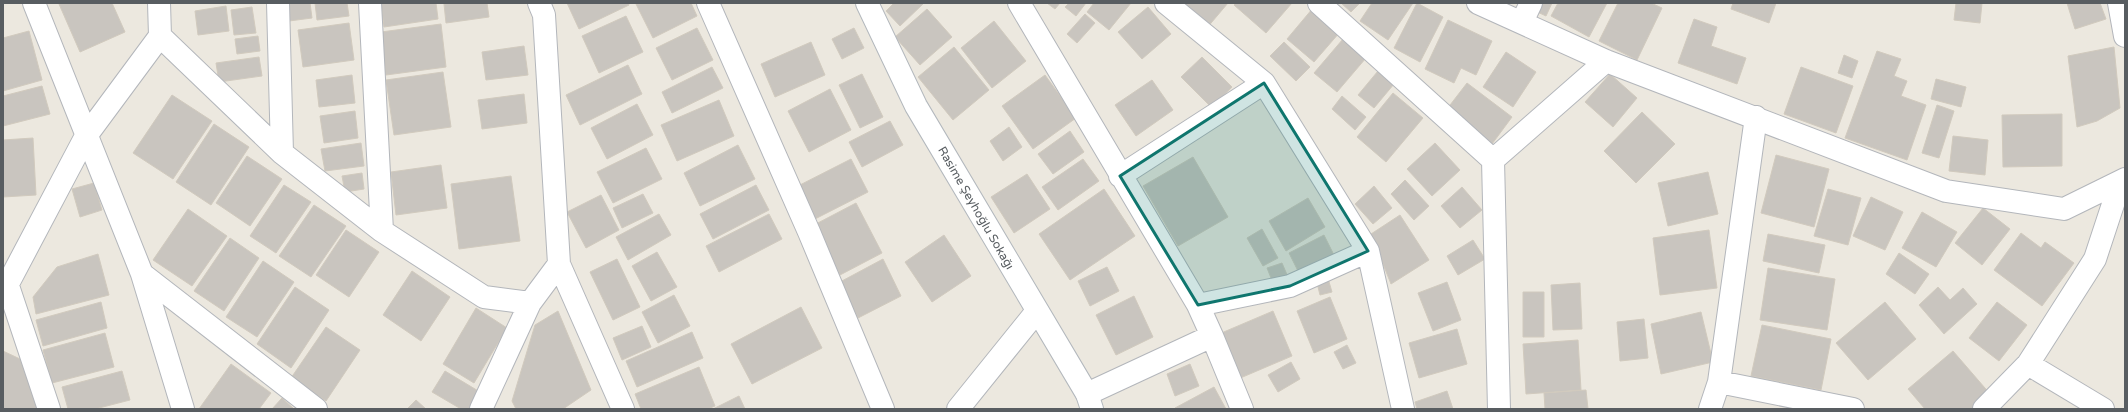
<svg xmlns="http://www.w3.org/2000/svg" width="2128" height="412" font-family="'Varela Round',sans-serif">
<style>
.building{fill:#c9c5bf;stroke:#d1cabe}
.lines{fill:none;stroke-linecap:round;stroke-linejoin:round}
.minor-casing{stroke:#b3b6bb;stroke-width:24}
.secondary-casing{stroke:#b3b8bd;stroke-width:24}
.minor{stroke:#fff;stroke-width:22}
.secondary{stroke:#fff;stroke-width:22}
.marked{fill:#0f766e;fill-opacity:0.2;stroke:#0f766e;stroke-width:3;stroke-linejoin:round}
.labels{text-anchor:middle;stroke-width:4;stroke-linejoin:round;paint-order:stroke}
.street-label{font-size:12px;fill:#585d61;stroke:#fff}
</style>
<rect width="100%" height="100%" fill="#ece8df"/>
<path class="building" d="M61,3h51l13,29 -45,20 -21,-48z
M298,3h12l2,15 -23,3 -2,-17z
M315,3h32l2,13 -32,4z
M381,3h55l2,16 -54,8z
M451,3h36l2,14 -43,6 -2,-19z
M567,3h61l1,2 -50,24z
M691,3l6,13 -44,22 -17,-34z
M894,3h30l-24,23 -14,-15z
M1047,3h13l-5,6z
M1069,3h17l-10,13 -11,-9z
M1094,3h37l-22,27 -22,-18z
M1176,3h52l-22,26z
M1236,3h56l-26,30 -32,-28z
M1341,3h19l-9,9z
M1372,3h41l-25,37 -28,-19z
M1417,3l26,14 -23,45 -26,-14z
M1534,3h18l-6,13 -15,-7z
M1558,3h49l-18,34 -38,-21z
M1618,3h33l11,5 -25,52 -38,-19z
M1733,3h43l-7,20 -38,-14z
M1956,3h26l-2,20 -26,-3z
M2067,3h33l6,16 -31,10z
M226,6l3,25 -31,4 -3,-24z
M252,7l4,26 -22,2 -3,-25z
M1148,7l23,27 -29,25 -24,-27z
M1313,8l27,24 -26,30 -27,-23z
M927,9l25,28 -32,28 -25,-28z
M1085,14l10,9 -18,20 -10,-9z
M626,16l17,36 -44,21 -17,-37z
M1694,19l23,8 -6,19 35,12 -9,26 -59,-21z
M1448,20l44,21 -16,34 -15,-7 -7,15 -29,-14z
M994,21l32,40 -34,27 -31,-40z
M349,23l5,37 -51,7 -5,-37z
M441,24l5,43 -60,8 -5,-43z
M697,28l16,32 -41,20 -16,-32z
M854,28l10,20 -22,11 -10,-20z
M29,31l13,49 -39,11v-53z
M258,36l2,15 -23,3 -2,-15z
M1343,39l23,19 -29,34 -23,-19z
M811,42l14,33 -50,22 -14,-33z
M1284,42l26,25 -14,14 -26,-25z
M524,46l4,29 -42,5 -4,-28z
M954,47l35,43 -36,30 -35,-43z
M2114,47l6,61 -23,13 -20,6 -9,-71z
M1877,51l24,8 -7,17 13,5 -6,15 25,9 -19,55 -62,-22z
M1506,52l30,20 -23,35 -30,-20z
M1844,55l14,6 -6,17 -14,-5z
M259,57l3,19 -43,6 -3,-19z
M1202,57l30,30 -20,21 -31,-31z
M628,65l14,29 -62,31 -14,-30z
M712,67l11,21 -51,25 -10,-21z
M1801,67l52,19 -17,47 -52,-19z
M1378,71l16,13 -20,24 -16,-13z
M443,72l8,55 -57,8 -8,-55z
M862,74l21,43 -23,11 -21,-43z
M1610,74l27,24 -24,29 -28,-25z
M352,75l3,28 -36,4 -3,-27z
M1045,75l31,43 -43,31 -31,-43z
M1936,79l30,8 -5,20 -30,-8z
M1152,80l21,30 -37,26 -21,-31z
M1467,83l45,34 -20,27 -45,-35z
M42,86l8,28 -47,12v-30z
M830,89l21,41 -42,22 -21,-41z
M1393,93l30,25 -37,44 -29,-25z
M524,94l3,29 -45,6 -4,-29z
M172,95l40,26 -39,58 -40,-26z
M1342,96l24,21 -11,13 -23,-21z
M719,100l15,36 -57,25 -16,-36z
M637,104l16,31 -46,24 -16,-31z
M1937,105l17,6 -15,47 -17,-5z
M355,111l3,27 -34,5 -4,-27z
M1642,112l33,32 -39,39 -32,-32z
M2062,114v52l-59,1 -1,-52z
M890,121l13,24 -41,22 -13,-25z
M214,124l35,23 -38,58 -35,-23z
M1009,127l13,20 -19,14 -13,-20z
M1070,131l14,21 -31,22 -15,-20z
M1953,136l35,4 -3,35 -36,-4z
M33,138l3,57 -33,2v-57z
M361,143l3,23 -39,5 -4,-22z
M1435,143l25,27 -28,26 -25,-27z
M738,145l17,34 -55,27 -16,-33z
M646,148l16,31 -49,24 -16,-31z
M1776,155l53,14 -15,58 -53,-14z
M247,156l35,23 -32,47 -34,-23z
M1193,157l35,60 -50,29 -35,-60z
M851,159l17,33 -57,29 -17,-33z
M1083,159l16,22 -41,29 -16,-23z
M441,165l6,43 -51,7 -5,-43z
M1708,172l10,42 -50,12 -10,-43z
M362,173l2,16 -19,3 -3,-16z
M1027,174l23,35 -36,24 -23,-36z
M511,176l9,65 -61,8 -8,-65z
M1405,180l24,26 -15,14 -23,-26z
M94,183l8,27 -22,7 -8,-28z
M284,185l27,17 -35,51 -26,-17z
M756,185l13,25 -56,29 -13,-25z
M1374,186l18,22 -19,16 -18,-20z
M1462,187l20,23 -22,18 -19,-22z
M1104,189l31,47 -65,44 -31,-46z
M1828,189l33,9 -13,47 -34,-9z
M643,194l10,19 -31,15 -9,-20z
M601,195l18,35 -33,18 -19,-36z
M1871,197l32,15 -18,38 -32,-14z
M1308,198l17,29 -39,24 -17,-30z
M856,203l26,50 -42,22 -26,-50z
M314,205l32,21 -35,51 -32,-21z
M1983,208l27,21 -28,36 -27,-22z
M188,209l39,27 -35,50 -39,-26z
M1922,212l35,20 -21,35 -34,-19z
M659,214l12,21 -43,25 -12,-23z
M769,214l13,25 -63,33 -13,-26z
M1400,215l29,45 -38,24 -20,-50z
M1262,229l16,29 -15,8 -16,-28z
M346,230l33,22 -30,45 -33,-22z
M1709,230l8,58 -57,7 -7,-57z
M2021,233l20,15 4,-6 29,21 -32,43 -48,-36z
M1768,234l57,11 -6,28 -56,-12z
M944,235l27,41 -39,26 -27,-40z
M1324,235l12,24 -35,18 -12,-24z
M230,238l29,20 -35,53 -30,-20z
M1473,240l12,19 -27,16 -11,-19z
M657,252l20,35 -26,14 -19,-35z
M1899,253l30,21 -14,20 -29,-20z
M98,254l11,41 -73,19 -3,-17 24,-30z
M617,259l23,48 -27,13 -23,-48z
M883,259l18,37 -43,22 -18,-36z
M263,261l31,21 -37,55 -31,-20z
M1282,263l6,14 -15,6 -6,-15z
M1107,267l12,24 -29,15 -12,-25z
M1768,268l67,11 -8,51 -67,-10z
M412,271l38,26 -29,44 -38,-26z
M1327,275l5,17 -12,3 -4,-16z
M1447,282l14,38 -28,11 -15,-38z
M1580,283l2,46 -29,1 -2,-45z
M295,287l34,23 -38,58 -34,-24z
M1938,287l12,13 13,-12 14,16 -33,30 -25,-29z
M1523,292h21v45h-21z
M674,295l16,31 -32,17 -16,-31z
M1134,296l19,41 -37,18 -20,-40z
M1330,297l17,42 -33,14 -17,-42z
M101,302l6,26 -64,18 -7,-26z
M1885,302l31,37 -48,41 -32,-37z
M1997,302l30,23 -28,36 -30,-23z
M801,307l21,41 -70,36 -21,-40z
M476,308l31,20 -33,55 -31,-19z
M558,311l33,79 -28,19h-47l-4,-8 23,-76z
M1273,311l19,45 -54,23 -19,-45z
M1701,312l12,50 -52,12 -10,-50z
M1644,319l4,39 -28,3 -3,-39z
M1762,325l69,14 -10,51 -70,-14z
M642,326l9,21 -29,13 -9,-22z
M326,327l34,23 -34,51 -35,-23z
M1457,329l10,35 -48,14 -10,-35z
M692,332l11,26 -66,29 -11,-26z
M105,333l9,34 -62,16 -9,-33z
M1578,340l3,50 -55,4 -3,-50z
M1347,345l9,18 -13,6 -9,-17z
M3,351l17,8 19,50h-36z
M1953,351l38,44 -17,14h-49l-17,-20z
M1291,362l9,17 -22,13 -10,-17z
M231,364l40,29 -12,16h-60z
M1190,364l9,22 -24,10 -8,-22z
M699,367l16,39 -7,3h-67l-6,-15z
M122,371l8,29 -35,9h-27l-6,-22z
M445,371l35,21 -10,17h-9l-29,-17z
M1214,387l12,22h-51v-1z
M1586,390l2,19h-43l-1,-16z
M1447,391l6,18h-36l-2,-7z
M739,396l6,13h-32z
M282,398l12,11h-22z
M416,400l10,9h-19z"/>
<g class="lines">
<defs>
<path id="minor" d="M34,3l108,271 41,135
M278,3l4,150
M370,3l12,228
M539,3l5,12 15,249 64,145
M708,3l101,229 74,177
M1019,3l179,302 14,31 30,73
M1166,3l98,80 104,168 35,158
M1319,3l174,157 6,249
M1478,3l128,58 340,130 118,18 61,-30
M2119,3l6,33
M1522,22l9,-19
M160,36l122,117 100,78 102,66 46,6 29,-39
M1493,160l113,-99
M1120,176l144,-93
M142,274l174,135
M8,286l41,123
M3,293l83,-157 74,-100 -1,-33
M1198,305l92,-19 78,-35
M2028,364l75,45
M1719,382l134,27
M1087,394l125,-58
M481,409l49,-106
M958,409l79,-98
M1710,409l9,-27 37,-265
M1984,409l44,-45 67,-105 25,-76"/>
<path id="secondary" d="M867,3l49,103 171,288 5,15"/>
</defs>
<use href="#minor" class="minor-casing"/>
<use href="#secondary" class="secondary-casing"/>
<use href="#minor" class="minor"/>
<use href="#secondary" class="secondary"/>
</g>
<path class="marked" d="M1264,83l104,168 -78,35 -92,19 -78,-129z"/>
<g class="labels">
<g class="street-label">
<text transform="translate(976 208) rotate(60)" y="4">Rasime Şeyhoğlu Sokağı</text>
</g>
</g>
<rect width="2128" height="412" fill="none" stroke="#585d61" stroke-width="8"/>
</svg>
